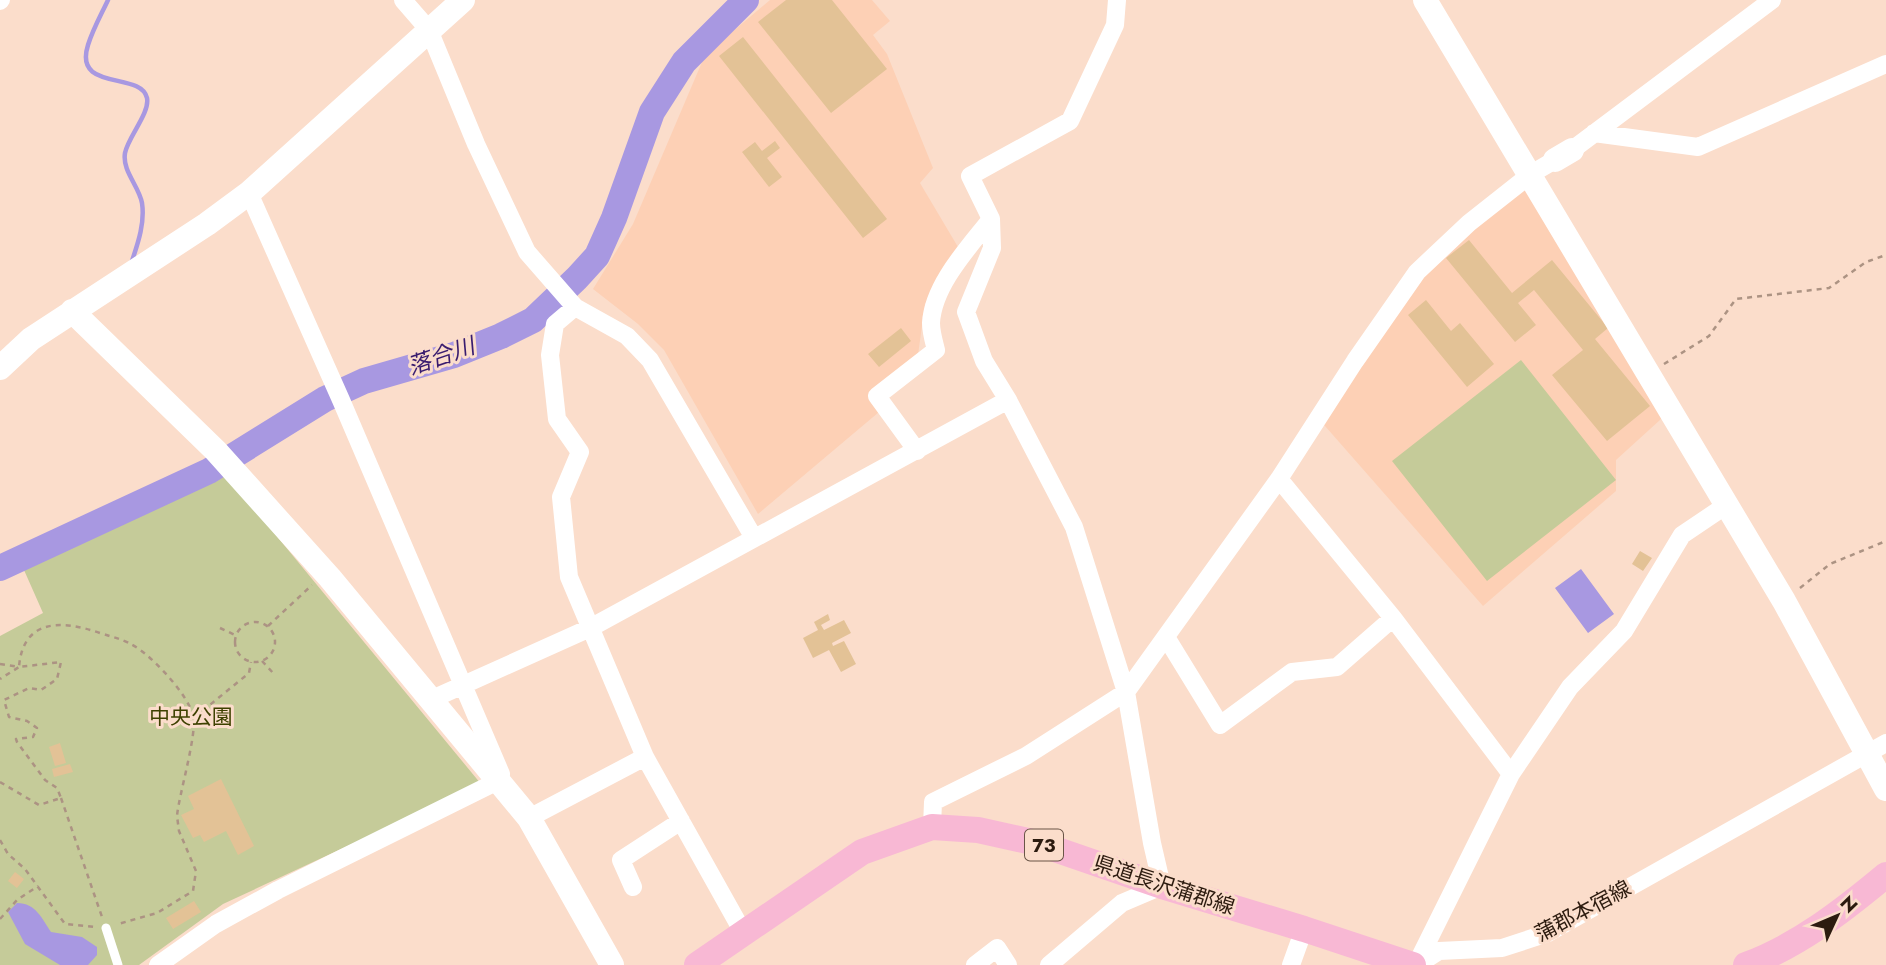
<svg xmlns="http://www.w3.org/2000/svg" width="1886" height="965" font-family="Jost,'Noto Sans JP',sans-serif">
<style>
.built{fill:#fdd0b5}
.green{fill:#c5cb99}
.water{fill:#a898e1}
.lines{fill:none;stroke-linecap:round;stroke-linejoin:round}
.stream{stroke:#a898e1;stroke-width:4.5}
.river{stroke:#a898e1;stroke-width:26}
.building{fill:#e3c296}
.path{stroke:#ac9383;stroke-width:2.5;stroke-dasharray:5 5;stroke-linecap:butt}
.lane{stroke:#fff;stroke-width:9}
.street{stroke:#fff;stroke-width:18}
.secondary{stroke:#fff;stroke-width:24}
.primary{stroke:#f8b8d4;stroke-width:26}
.labels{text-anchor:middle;stroke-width:6;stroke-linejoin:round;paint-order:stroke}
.shield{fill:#fbddcb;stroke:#6a5547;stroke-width:2}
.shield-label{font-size:19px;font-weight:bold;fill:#2c1b0f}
.park-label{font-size:21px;fill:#3e4100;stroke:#fbddcb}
.street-label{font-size:21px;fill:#2c1b0f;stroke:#fbddcb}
.water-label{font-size:23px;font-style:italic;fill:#391c6f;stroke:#fbddcb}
</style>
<rect width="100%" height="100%" fill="#fbddcb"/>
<path class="built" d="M770,0h102l18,21 -17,14 14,19 46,114 -13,15 38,64 -33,57 -7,51 -50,40 11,17 -121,102 -94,-164 -26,-26 -45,-35 40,-65 72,-169z
M1531,174l138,233 -9,13 -44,40v31l-133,115 -165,-188 99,-146z"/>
<path class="green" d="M1521,360l95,120 -129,101 -95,-120z
M223,471l258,313 -258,120 -84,61h-139v-329l43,-23 -19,-43 8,-15 144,-69z"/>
<path class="water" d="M1581,569l33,45 -26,19 -33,-45z
M17,903c19,0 25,16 34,29l31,5 15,10v8l-9,10h-28l-35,-21 -17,-32z"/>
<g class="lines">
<path class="stream" d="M108,0c-7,15 -15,29 -20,45 -15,47 53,26 59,53 3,15 -19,39 -22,55 -3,18 14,33 17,50 3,20 -4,40 -10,58"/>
<path class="river" d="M0,568l209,-97 116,-72 39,-18 90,-26 47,-19 32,-16 44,-42 20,-22 17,-38 38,-106 32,-50 62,-62"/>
</g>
<path class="building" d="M786,0h46l55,69 -56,44 -73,-91z
M743,37l144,182 -24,19 -144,-182z
M775,141l5,7 -13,10 15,19 -13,10 -27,-35 13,-10 7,9z
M1469,240l43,53 40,-33 56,68 -13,11 55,67 -43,35 -55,-66 31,-25 -49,-60 -16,13 18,22 -21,17 -69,-84z
M1426,300l25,31 9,-8 34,41 -27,23 -59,-72z
M901,328l10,13 -32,26 -11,-13z
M1640,551l12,7 -9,13 -11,-7z
M828,614l2,6 -9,5 3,5 20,-10 7,13 -19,10 1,3 11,-5 12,23 -15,8 -12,-22 -16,8 -10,-20 15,-8 -4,-8z
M60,743l6,20 -11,3 -6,-19z
M70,764l3,8 -19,5 -2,-8z
M221,779l33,67 -16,9 -12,-24 -22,11 -4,-7 -7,3 -12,-23 13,-6 -6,-13z
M15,872l9,7 -7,9 -9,-7z
M194,901l7,11 -28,17 -7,-11z"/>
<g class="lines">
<path class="path" d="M1664,364l45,-28 27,-37 93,-11 37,-26 20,-7
M1800,588l30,-24 56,-23
M235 642a20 20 0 1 1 40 0a20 20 0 1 1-40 0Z
M268,626l44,-41
M220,628l15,7
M262,661l13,14
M0,664l19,3 -19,12
M195,717l54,-44 2,-11
M0,782l39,23 22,-7 -4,-10 -12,-8 -28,-38 -1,-3 17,-2 4,-9 -10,-7 -18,-4 -5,-17 25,-12 12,2 16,-11 4,-17 -42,5c4,-49 43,-47 81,-34 15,5 24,6 39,16 18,13 48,45 54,66 5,17 -14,79 -16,101l2,15 17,40 -3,20 -36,22 -39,11
M61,798l41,119
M0,840l8,14 17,15 40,55 30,3
M0,919l17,-19 21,-14"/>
<path class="lane" d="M106,928l12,37"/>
<path class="street" d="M403,0l26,30 47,114 51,108 48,55 52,29 23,24 104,178
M0,1l1,-1
M1594,133l104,14 188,-83
M1572,150l200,-150
M249,193l92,207 160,374
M575,307l-20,17 -5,31 7,64 23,33 -19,45 8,80 76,180 99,177
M917,451l-40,-55 59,-46c-2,-8 -5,-18 -5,-27 2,-38 38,-76 60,-104
M1279,479l114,139 118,156
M1166,637l54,88 72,-53 45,-5 56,-49
M430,700l160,-72 418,-228
M529,818l116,-61
M932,827l1,-25 93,-46 100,-64 153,-213 76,-118 62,-89 52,-49 62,-49 24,-14
M633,887l-12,-27 60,-39
M158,965l58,-41 62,-34 220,-109
M975,965l22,-17 11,17
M1049,965l73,-62 40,-17 -10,-43 -26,-151 -52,-165 -66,-127 -24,-39 -18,-49 26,-64 -1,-29 -21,-43 100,-55 45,-96 2,-25
M1291,965l13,-36
M1416,965l95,-191 59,-87 54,-56 58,-96 43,-29
M1417,965l22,-14 63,-3 46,-15 338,-190"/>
<path class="secondary" d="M1425,0l359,601 102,188
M1555,160l17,-10
M72,311l144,140 114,127 199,240 83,147
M0,368l31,-29 176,-115 42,-31 214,-193"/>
<path class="primary" d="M697,965l165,-113 70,-25 46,3 59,13 125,43 142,43 109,36
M1746,965c52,-19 98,-55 140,-90"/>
</g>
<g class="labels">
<rect class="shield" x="1025" y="829.5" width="38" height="31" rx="5"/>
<g class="shield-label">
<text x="1044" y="852">73</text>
</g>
<g class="park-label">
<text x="191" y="724">中央公園</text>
</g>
<g class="street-label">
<text transform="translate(1164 885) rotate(18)" y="7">県道長沢蒲郡線</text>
<text transform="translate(1583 911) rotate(-28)" y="7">蒲郡本宿線</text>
</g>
<g class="water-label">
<text transform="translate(441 356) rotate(-19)" y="8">落合川</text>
</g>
</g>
<g transform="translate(1837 916) rotate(46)" stroke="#fbddcb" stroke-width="5" paint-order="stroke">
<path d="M0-5L12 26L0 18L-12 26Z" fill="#2c1b0f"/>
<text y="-10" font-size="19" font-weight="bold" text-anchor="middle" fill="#2c1b0f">N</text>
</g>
</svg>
